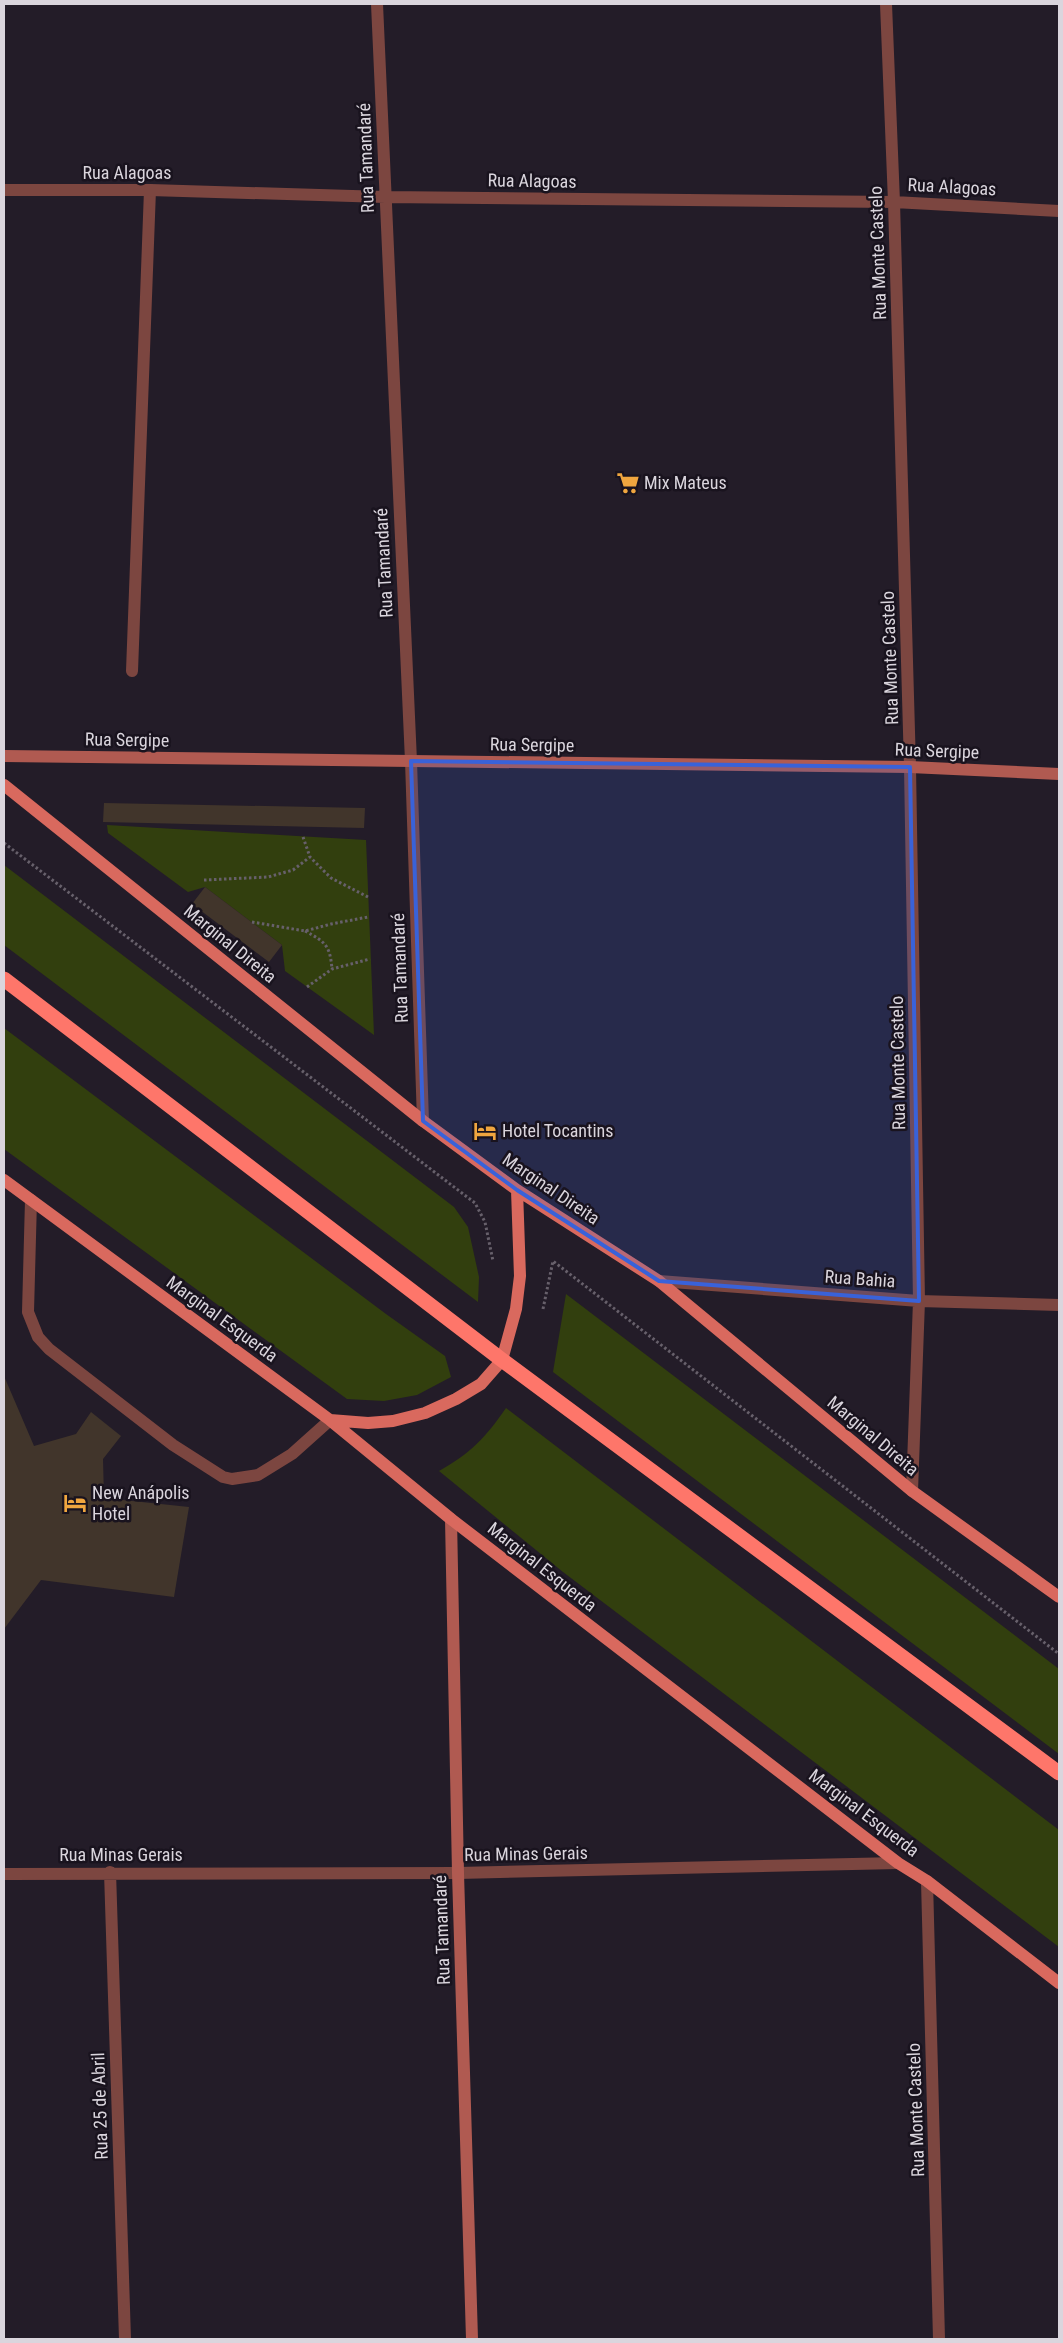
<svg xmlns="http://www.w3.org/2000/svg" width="1063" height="2343" font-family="'Roboto Condensed',sans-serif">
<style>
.green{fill:#323f0e}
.building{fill:#41352b}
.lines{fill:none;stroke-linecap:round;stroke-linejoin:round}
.path{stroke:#67606b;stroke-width:3;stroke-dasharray:2.5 2.5;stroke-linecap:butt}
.lane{stroke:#7c4640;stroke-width:12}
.street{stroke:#7c4640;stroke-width:12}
.secondary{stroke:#b05a51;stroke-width:12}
.primary{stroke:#d9695e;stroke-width:12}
.highway{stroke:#fe766a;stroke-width:15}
.marked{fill:#3962d9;fill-opacity:0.2;stroke:#3962d9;stroke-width:4;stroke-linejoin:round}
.labels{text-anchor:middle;stroke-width:5;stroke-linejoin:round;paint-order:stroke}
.street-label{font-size:18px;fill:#dad5dd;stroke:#19131e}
.poi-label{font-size:18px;fill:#dad5dd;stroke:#19131e;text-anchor:start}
</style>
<rect width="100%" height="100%" fill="#231c28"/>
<path class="green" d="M107,825l259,15 8,195 -89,-64 -3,-26 -77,-58 -17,5 -80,-59z
M4,865l450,342 14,20 11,50 -1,25 -474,-357z
M4,1028l382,286 59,42 6,21 -34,18 -33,6 -37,-2 -343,-250z
M566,1294l493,375v85l-506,-382z
M506,1408l553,422v117l-496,-375 -124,-101c31,-17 47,-34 67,-63z"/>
<path class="building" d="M104,803l261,5 -1,20 -261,-6z
M205,887l77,58 -13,17 -77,-58z
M4,1376l30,70 42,-12 15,-22 30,24 -18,23 1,39 85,9 -15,90 -133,-17 -37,49z"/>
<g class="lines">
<path class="path" d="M303,837l7,20 21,21 37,19
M4,843l471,360 10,19 8,39
M204,880l64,-3 25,-7 17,-13
M252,922l53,9 26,-7 37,-7
M305,931c21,11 25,15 27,38
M307,987l25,-18 38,-10
M543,1309l10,-48 506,393"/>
<path class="lane" d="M132,671l18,-481
M31,1200l-3,112 10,25 11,12 124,96 50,32 9,2 26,-4 34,-21 38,-34"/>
<path class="street" d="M377,4l34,757 12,360
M886,4l8,198 16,565 9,534 -7,190
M4,190h146l235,7 509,5 165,9
M659,1281l260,20 140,4
M110,1872l15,467
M4,1874l454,-1 440,-10
M927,1881l12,458"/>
<path class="secondary" d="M4,756l906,11 149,7
M451,1519l7,354 14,466"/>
<path class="primary" d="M4,785l419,336 94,69 142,91 253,210 147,106
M4,1180l326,240 121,99 447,344 29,18 132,102
M330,1420l38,3 25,-2 32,-8 31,-14 25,-15 21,-24 14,-51 4,-33 -3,-86"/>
<path class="highway" d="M4,979l498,381 557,413"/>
</g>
<path class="marked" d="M411,761l499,6 9,534 -260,-20 -142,-91 -94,-69z"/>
<defs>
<symbol id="supermarket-bare" viewBox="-9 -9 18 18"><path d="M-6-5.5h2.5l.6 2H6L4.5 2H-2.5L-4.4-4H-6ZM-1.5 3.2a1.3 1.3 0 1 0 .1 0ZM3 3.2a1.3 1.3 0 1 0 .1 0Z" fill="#f0a63f" stroke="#19131e" stroke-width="2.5" paint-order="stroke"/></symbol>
<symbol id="hotel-bare" viewBox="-9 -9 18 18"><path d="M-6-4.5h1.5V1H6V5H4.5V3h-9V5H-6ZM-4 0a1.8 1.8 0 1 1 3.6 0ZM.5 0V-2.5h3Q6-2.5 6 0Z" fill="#f0a63f" stroke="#19131e" stroke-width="2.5" paint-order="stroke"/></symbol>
</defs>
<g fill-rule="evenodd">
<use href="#supermarket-bare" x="612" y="467" width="32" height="32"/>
<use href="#hotel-bare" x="469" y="1115" width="32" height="32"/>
<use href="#hotel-bare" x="59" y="1487" width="32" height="32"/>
</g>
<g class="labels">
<g class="street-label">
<text transform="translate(366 158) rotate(-92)" y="6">Rua Tamandaré</text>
<text x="127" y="179">Rua Alagoas</text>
<text transform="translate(532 181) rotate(1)" y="6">Rua Alagoas</text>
<text transform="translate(952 187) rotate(3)" y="6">Rua Alagoas</text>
<text transform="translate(878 253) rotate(-92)" y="6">Rua Monte Castelo</text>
<text transform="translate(384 563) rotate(-93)" y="6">Rua Tamandaré</text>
<text transform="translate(890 658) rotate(-92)" y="6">Rua Monte Castelo</text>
<text transform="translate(127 740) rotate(1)" y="6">Rua Sergipe</text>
<text transform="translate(532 745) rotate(1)" y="6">Rua Sergipe</text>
<text transform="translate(937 751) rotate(2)" y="6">Rua Sergipe</text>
<text transform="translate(230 944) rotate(39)" y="6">Marginal Direita</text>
<text transform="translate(400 968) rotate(-92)" y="6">Rua Tamandaré</text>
<text transform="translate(898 1063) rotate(-91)" y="6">Rua Monte Castelo</text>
<text transform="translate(551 1189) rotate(34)" y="6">Marginal Direita</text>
<text transform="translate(860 1279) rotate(4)" y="6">Rua Bahia</text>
<text transform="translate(222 1319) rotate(36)" y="6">Marginal Esquerda</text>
<text transform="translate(873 1436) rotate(40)" y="6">Marginal Direita</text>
<text transform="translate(542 1567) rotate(38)" y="6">Marginal Esquerda</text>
<text transform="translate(864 1813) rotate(37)" y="6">Marginal Esquerda</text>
<text transform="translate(526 1854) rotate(-1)" y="6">Rua Minas Gerais</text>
<text x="121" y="1861">Rua Minas Gerais</text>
<text transform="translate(442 1930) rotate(-92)" y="6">Rua Tamandaré</text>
<text transform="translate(100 2106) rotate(-92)" y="6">Rua 25 de Abril</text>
<text transform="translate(916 2110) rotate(-92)" y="6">Rua Monte Castelo</text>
</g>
<g class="poi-label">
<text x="644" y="489">Mix Mateus</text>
<text x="502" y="1137">Hotel Tocantins</text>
<text x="92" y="1499">New Anápolis<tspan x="92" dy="21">Hotel</tspan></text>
</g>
</g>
<rect width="1063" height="2343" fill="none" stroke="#dad5dd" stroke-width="10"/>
</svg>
